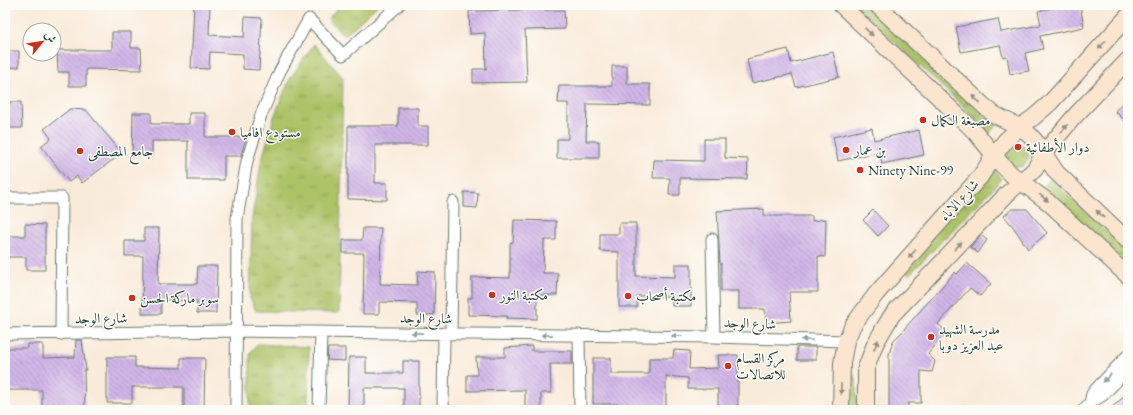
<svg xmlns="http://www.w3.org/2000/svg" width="1133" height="415" font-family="'EB Garamond',Amiri,serif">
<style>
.grass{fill:url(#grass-tufts);stroke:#66804e}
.building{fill:url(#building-back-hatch)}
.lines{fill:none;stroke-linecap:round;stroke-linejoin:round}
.street-casing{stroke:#6b7a6e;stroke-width:13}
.secondary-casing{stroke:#6b7a6e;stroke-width:18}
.street{stroke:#fff;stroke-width:11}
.secondary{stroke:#fbe5cf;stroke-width:16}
.oneway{fill:#8d9182}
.oneway2{fill:#8f9e9a}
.poi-dot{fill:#c8321e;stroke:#fdfcf7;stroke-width:1.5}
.labels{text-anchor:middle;stroke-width:3;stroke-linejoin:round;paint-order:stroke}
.poi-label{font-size:14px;fill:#1f3d34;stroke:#fdfcf7;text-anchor:start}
.street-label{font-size:14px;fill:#1f3d34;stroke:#fdfcf7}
</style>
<defs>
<pattern id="grass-tufts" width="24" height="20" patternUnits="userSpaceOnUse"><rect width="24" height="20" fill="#adc368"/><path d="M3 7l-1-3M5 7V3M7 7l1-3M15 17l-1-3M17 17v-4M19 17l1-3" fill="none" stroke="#8ca056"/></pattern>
<pattern id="building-back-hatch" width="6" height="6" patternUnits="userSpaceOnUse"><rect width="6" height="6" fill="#d1b6e8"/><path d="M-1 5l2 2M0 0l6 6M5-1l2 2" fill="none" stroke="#a995bd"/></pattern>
</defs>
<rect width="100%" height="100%" fill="#fdfcf7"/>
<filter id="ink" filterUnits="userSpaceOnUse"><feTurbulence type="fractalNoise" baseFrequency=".025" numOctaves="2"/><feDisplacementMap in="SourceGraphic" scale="8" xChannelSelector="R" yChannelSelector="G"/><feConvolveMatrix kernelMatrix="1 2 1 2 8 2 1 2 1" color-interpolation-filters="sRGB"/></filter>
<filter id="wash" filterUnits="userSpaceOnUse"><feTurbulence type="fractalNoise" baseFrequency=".012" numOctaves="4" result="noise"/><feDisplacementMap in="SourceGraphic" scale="16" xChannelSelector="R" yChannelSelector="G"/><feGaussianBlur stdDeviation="0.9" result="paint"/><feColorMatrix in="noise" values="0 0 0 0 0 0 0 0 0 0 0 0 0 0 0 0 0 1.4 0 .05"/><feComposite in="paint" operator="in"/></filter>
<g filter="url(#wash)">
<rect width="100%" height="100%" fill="#f9ebda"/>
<path class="grass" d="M340,5h38l-34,31 -16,-17z
M855,5h11l121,113 12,4 -12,14 -5,-12z
M314,44l29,34 -4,235 -83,-2 -6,-13 2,-80 9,-55 13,-46 15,-37z
M1007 156a11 11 0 1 1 22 0a11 11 0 1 1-22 0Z
M993,169l9,10 -93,96 -6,-6z
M1050,179l78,72v14l-85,-79z
M259,344l50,3 -1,63h-58v-54l2,-6z
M853,375l3,3 1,32h-10v-31z"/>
<g id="blocks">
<path class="building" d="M194,5h16l-1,30 35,2 1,-20 17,1 -3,52 -16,-1v-15l-33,-2 -1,17 -18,-1z
M524,5h20l1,5h19l1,19 -40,1 2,52 -54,1v-14h13l-1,-36 -15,1 -1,-23 55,-1z
M1067,5h13l4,22 -44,9 3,13 -18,4 4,18 -19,3 -3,-18 -4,1 -3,-12 -39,7 -5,-25 42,-8 3,13 40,-7 -3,-14z
M112,32h19v16h10l1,22 -56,-1v17h-17v-14h-11l-1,-22h55z
M788,49l3,14 42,-11 6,25 -43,10 -4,-13 -40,9 -5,-24z
M5,51h14v16l-14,1z
M612,66h15v18h23v21l-63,-1 -1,37h13v17h-42v-19h11v-36h-10l1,-17h53z
M1128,97v27l-13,-13z
M5,102h16l1,26h-17z
M398,108h20v18h10v19h-53v38h12v17l-39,-1v-73h50z
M70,109l16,1 36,43 -40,30 -5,-7 -8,6 -28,-36 10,-8 -7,-9z
M133,113h18v11h38v-11h16v24h41l-5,19h-17v24h-36v-39h-36v15l-20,-1z
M872,128l2,12 45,-10 5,25 -42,9 -2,-12 -42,9 -5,-24z
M704,139h21v19l23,1 -1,20 -67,-1v17h-11l1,-17h-17l1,-18 50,1z
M464,192l14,1 -1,15 -13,-1z
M764,209v7h48v5l14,-2 -1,38 -7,-1v36h-29l2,29 -25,2 -1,-14h-26v-18h-18v-28h-1l-3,-52z
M1012,209h15l20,24 -19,16 -14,-21 -10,-12z
M873,210l15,16 -10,10 -15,-16z
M514,220l42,1v19h-12l-1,33h15l-1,22h-20v24l-31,-1 1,-2 -39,-1v-17h4v-21l38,1v-35l3,-1z
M619,223h17v53l39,1v-13h16v42h-19v-10h-35v11h-18v-55l-19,-1v-17h19z
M25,224l20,1v45h-19v-13h-21v-21h20z
M144,228h15l-1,56h39l1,-18h19l-1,47h-19v-12l-36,-1v14h-19l1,-58h-18v-15h19z
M363,228h18l-1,56 37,1 1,-14 17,1 -1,43h-17v-12l-38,-1v12h-16l1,-61h-21v-13h19z
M981,235l6,5 -9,13 -8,-6z
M967,263l24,21 -11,12 -10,-8 -32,36 9,8 -19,22 7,7 -3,11 -11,-1v32h-13v7h-19v-56l4,-13 11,-11v-1l51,-57 2,2z
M76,340h6l4,30h-2l1,40h-43v-20h-37v-42h22v-4h16v14l32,-1z
M532,346v5h40v13h-22l1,29h-10v17h-16v-20l-58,1v-16h10l-1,-18h29v-9z
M797,347h19v13h-19z
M328,348h17v13l-18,-1z
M674,350l16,1 -1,18 30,-1 -1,-13h20v55h-20v-21h-30v-11l-22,-2v34h-44l-1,-6h-28v-46h18v16h38v-16h24z
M107,357h28v10l46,1v-10h24l-1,52h-20v-23h-52v16h-25z
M349,357h17v16h37v-12h16v49h-15v-22h-40v22h-16z
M1128,393v17h-19z"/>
</g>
</g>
<g filter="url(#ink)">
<use href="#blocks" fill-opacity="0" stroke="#6b7a6e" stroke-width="1"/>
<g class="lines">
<defs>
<path id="street" d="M5,198h57l-1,136
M712,239l2,98
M5,334l231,-3 478,6 132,4
M451,334l2,-132
M579,335l1,75
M1090,403l2,-9 4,-5 32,-34
M236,410l1,-192 10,-57 14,-46 19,-44 29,-52 34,36 56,-50
M319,410l2,-78
M443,410l1,-77
M1083,410l7,-7 13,-8 25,-26"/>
<path id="secondary" d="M841,5l126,119 9,9 26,32 9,9 37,28 80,74
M877,5l107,101 11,9 25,12 9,7 8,9 19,29 72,69
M841,410l1,-47 4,-22 7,-16 23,-31 104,-117 14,-22 12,-15 14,-13 14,-10 16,-14 78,-87
M866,410v-42l9,-24 8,-14 9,-15 116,-122 27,-24 9,-16 29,-35 55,-58"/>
</defs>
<use href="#street" class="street-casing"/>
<use href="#secondary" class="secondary-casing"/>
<use href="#street" class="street"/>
<use href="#secondary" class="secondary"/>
</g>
<defs><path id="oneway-solid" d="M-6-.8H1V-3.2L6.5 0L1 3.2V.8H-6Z"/></defs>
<g class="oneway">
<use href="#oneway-solid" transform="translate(869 32) rotate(43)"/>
<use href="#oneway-solid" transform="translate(1102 45) rotate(132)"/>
<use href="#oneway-solid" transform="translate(976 99) rotate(-137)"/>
<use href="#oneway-solid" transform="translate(1064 129) rotate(-50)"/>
<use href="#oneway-solid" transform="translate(1044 198) rotate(39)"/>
<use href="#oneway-solid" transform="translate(1100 214) rotate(-136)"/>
<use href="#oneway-solid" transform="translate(958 246) rotate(-47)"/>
<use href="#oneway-solid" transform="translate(912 254) rotate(132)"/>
<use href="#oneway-solid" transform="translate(876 345) rotate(-66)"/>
<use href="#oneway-solid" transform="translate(841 389) rotate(90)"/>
</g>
<g class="oneway2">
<use href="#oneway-solid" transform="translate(417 333) rotate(-179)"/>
<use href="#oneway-solid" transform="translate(547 335) rotate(-179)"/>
<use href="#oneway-solid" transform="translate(677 336) rotate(-179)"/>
<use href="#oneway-solid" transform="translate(807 340) rotate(-178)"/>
<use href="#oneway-solid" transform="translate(1107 378) rotate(133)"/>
</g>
</g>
<g class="poi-dot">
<circle cx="923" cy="120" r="4"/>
<circle cx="232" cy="132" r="4"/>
<circle cx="1018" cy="147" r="4"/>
<circle cx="846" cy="150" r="4"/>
<circle cx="80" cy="151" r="4"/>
<circle cx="860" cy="170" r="4"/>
<circle cx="492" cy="295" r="4"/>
<circle cx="628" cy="296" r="4"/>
<circle cx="132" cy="298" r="4"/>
<circle cx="931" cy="337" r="4"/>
<circle cx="728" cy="366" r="4"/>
</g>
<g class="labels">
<g class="poi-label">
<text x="931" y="125">مصبغة الكمال</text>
<text x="240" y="137">مستودع افاميا</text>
<text x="1026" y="152">دوار الأطفائية</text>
<text x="854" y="155">بن عمار</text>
<text x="88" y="156">جامع المصطفى</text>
<text x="868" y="175">Ninety Nine-99</text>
<text x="500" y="300">مكتبة النور</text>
<text x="636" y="301">مكتبة أصحاب</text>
<text x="140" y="303">سوبر ماركة الحسن</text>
<text x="939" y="334">مدرسة الشهيد<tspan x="939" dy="16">عبد العزيز دوبا</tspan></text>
<text x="736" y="363">مركز القسام<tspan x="736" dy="16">للاتصالات</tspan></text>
</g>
<g class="street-label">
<text transform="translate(959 200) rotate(-48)" y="5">شارع الاباء</text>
<text transform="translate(101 318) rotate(-1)" y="5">شارع الوجد</text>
<text transform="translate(426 318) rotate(1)" y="5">شارع الوجد</text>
<text transform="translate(750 323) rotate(2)" y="5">شارع الوجد</text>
</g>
</g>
<rect width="1133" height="415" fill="none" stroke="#fdfcf7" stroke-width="20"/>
<g transform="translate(42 42) rotate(60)"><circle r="19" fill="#fdfcf7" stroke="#a4b0a9"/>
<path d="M0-3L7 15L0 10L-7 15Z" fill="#c8321e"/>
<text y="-6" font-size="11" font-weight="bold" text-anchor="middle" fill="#1f3d34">ش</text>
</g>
</svg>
